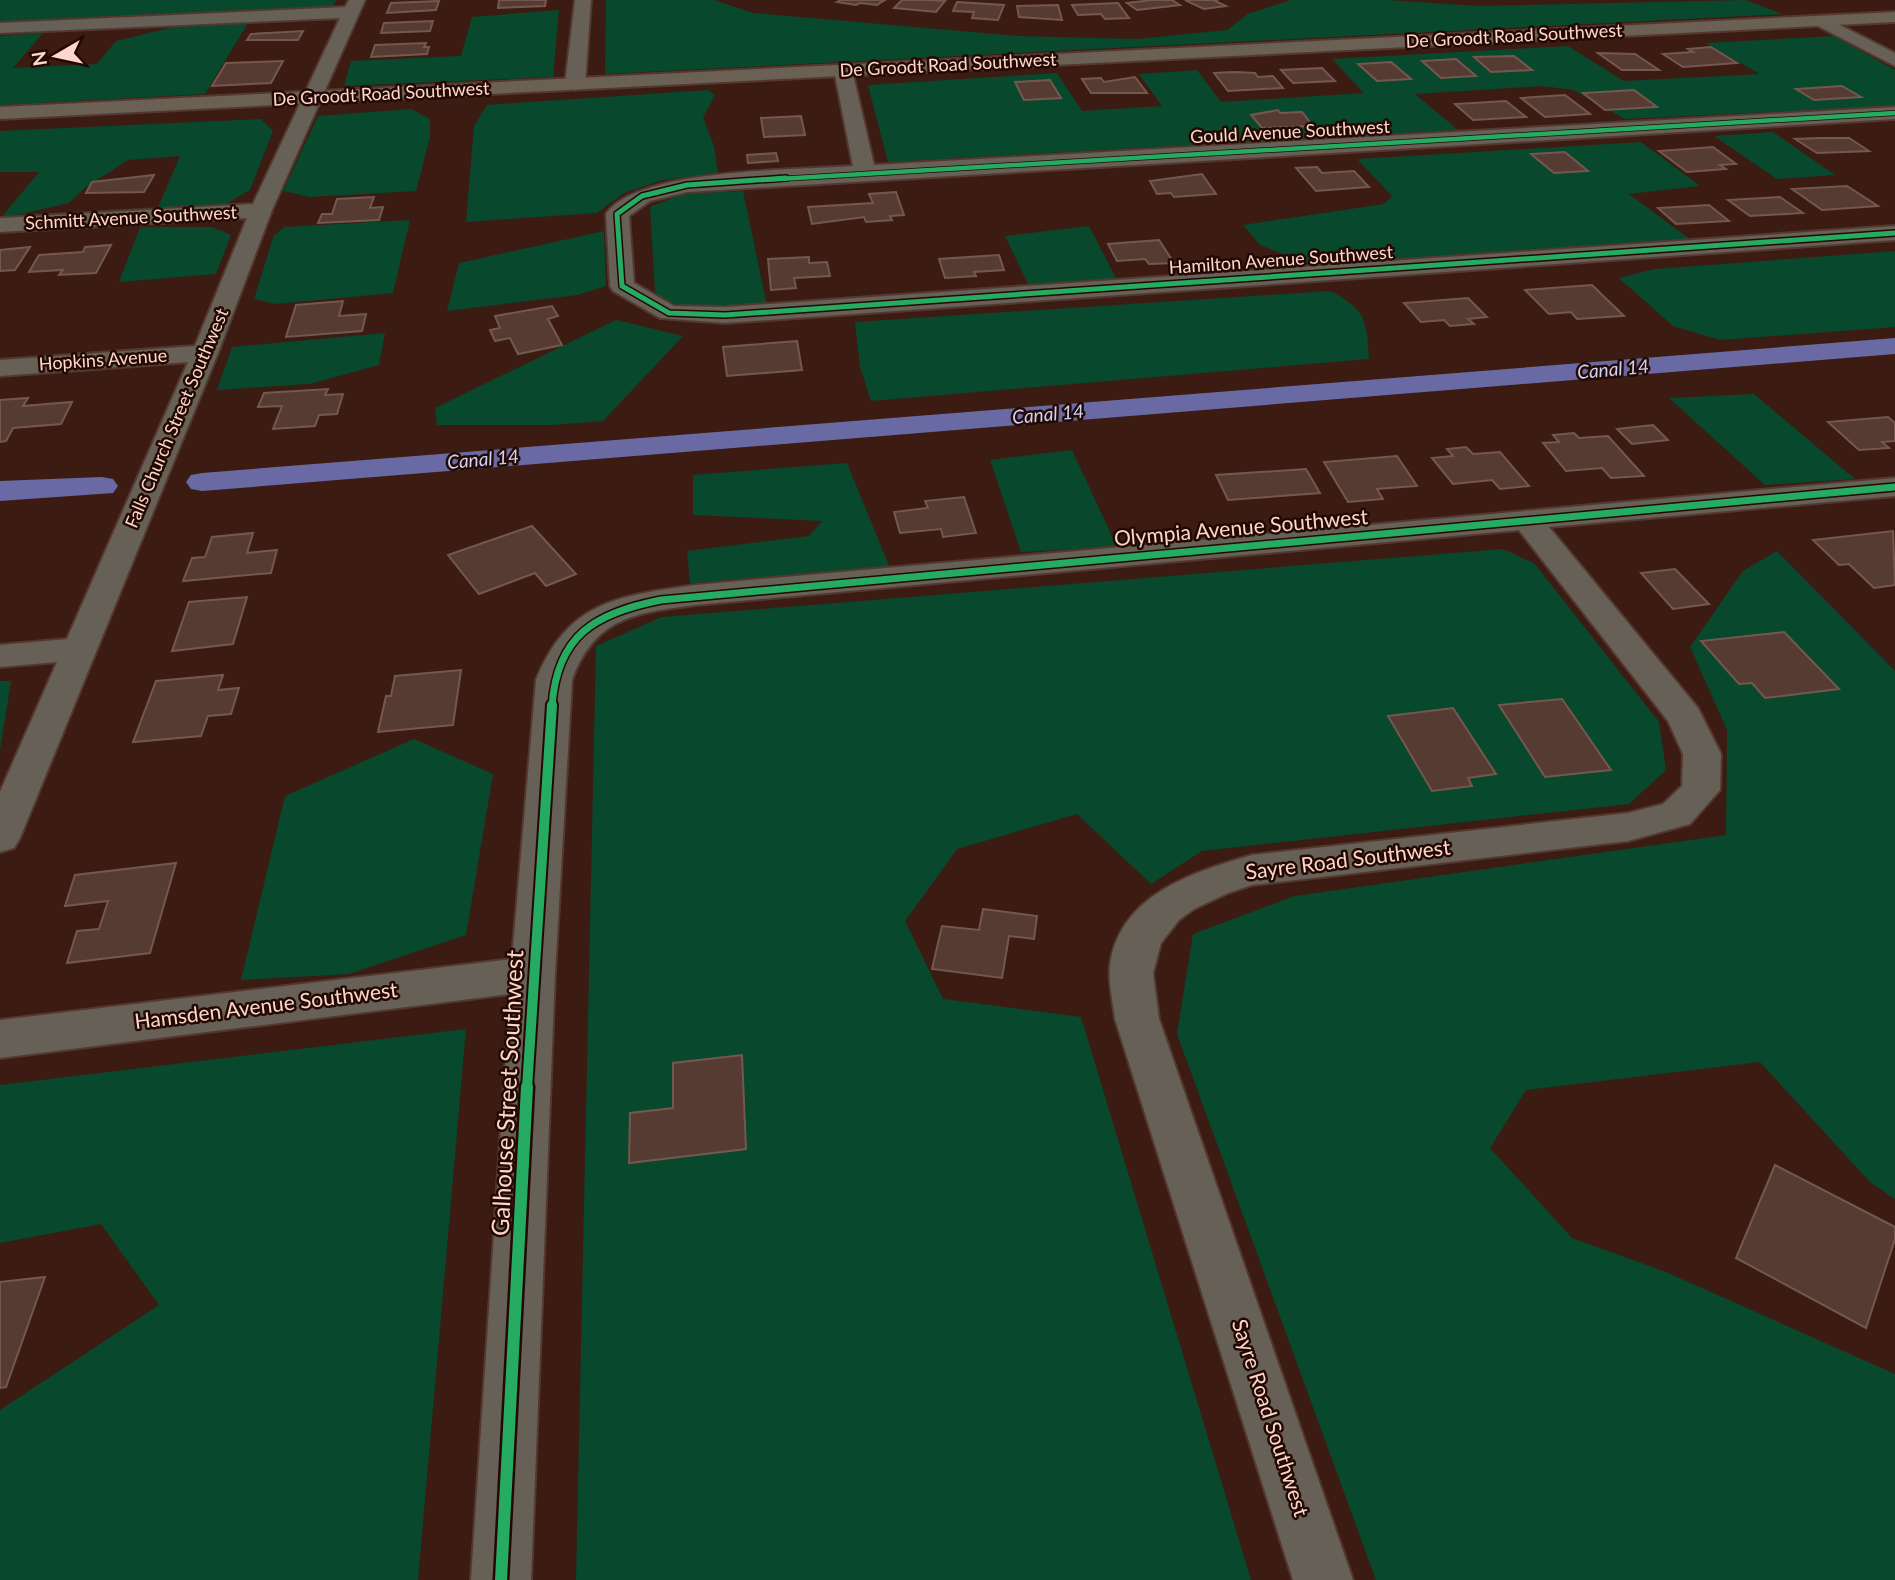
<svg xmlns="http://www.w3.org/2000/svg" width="1895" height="1580" font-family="Lato,sans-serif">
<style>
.green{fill:#08482d}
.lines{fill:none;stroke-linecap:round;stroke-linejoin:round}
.canal{fill:#696aa3;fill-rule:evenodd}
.building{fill:#563b32;stroke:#74584f;stroke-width:2}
.street-casing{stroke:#54382f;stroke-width:4}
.secondary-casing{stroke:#54382f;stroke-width:4}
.street{fill:#666056;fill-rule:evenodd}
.secondary{fill:#6a6054;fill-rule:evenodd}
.cycleway-far4-casing{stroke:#230903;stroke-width:6}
.cycleway-far3-casing{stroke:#230903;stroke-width:8}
.cycleway-far2-casing{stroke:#230903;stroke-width:10}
.cycleway-far1-casing{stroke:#230903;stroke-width:14}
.cycleway-casing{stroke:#230903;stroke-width:17}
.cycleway-far4{stroke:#26ab63;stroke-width:4.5}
.cycleway-far3{stroke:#26ab63;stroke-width:5}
.cycleway-far2{stroke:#26ab63;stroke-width:7}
.cycleway-far1{stroke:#26ab63;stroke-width:10}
.cycleway{stroke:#26ab63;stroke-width:12}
.labels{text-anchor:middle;stroke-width:5;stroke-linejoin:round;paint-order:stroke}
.far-street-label{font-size:18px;fill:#fed7ca;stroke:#230903}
.far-water-label{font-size:19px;font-style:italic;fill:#cdd2f6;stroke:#230903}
.street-label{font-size:21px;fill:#fed7ca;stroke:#230903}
.near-street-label{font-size:24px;fill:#fed7ca;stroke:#230903}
</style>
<rect width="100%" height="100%" fill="#3c1c12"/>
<path class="green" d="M0,0h336l-3,6 -14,4 -319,14z
M606,0h108l39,13 265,23 119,3 90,-9 21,-16 43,-14h95l92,6 267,-6 38,14 -1178,60z
M559,10l-6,67 -209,9 7,-25 110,-5 11,-39z
M249,21l-44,73 -205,11v-69l43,-3 -30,35 84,-4 19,-23 57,-14z
M1834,36l61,34v36l-270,13 -52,-29 -31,-4 -127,8 43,36 -570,32 -20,-77 189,-12 25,38 80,-5 -23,-32 58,-4 24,32 143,-9 -32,-34 236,-13 56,35 136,-7 -55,-31z
M708,90l7,5 -12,22 11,29 4,27 -55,7 -39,13 -27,20 -131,9 8,-96 13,-21z
M411,109l19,10v18l-14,54 -107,6 -26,-6 35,-75z
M261,119l12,12 -23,59 -26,15 -67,5 23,-54 -52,4 -42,27 -17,16 -69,16 39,-47h-39v-41z
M1773,132l62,43 -58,4 -63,-43z
M1641,142l59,44 -71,8 66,49 -379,24 -56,-22 -17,-20 141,-21 8,-8 -35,-37z
M743,191l24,115 -60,5 -40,-7 -12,-12 -5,-85 32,-13z
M410,220l-17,73 -117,11 -22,-5 20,-64 11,-8z
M1089,226l29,56 -89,4 -24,-50z
M140,227h72l19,8 -15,39 -97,8z
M604,231l2,55 -29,9 -130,16 12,-48z
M1895,251v76l-175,13 -47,-14 -54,-48 36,-9z
M1330,291c36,18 37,30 39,68l-498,42 -11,-34 -5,-45z
M616,320l67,16 -80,85 -51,4h-115l-2,-17z
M385,333l-6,32 -70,19 -92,6 15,-43z
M1754,394l101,85 -90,6 -96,-87z
M1072,450l45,97 -96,5 -31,-92z
M847,463l43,105 -200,15 -3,-32 122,-15 13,-15 -129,-6v-40z
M1503,549l31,14 125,159 7,48 -37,34 -427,47 -51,33 -74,-70 -120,35 -52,72 38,78 138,18 170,563h-675l20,-934 66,-29z
M1777,551l118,120v528l-25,-17 -110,-120 -234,28 -36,58 82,90 94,34 229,102v206h-519l-199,-546 16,-100 102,-38 431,-61 1,-105 -37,-83 53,-76z
M0,681h11l-11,69z
M414,739l79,35 -27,161 -117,39 -108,6 44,-184z
M466,1029l-48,551h-418v-170l159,-105 -58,-81 -101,19v-158z"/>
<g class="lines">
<path class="canal" d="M1895,338v16l-1693,137 -11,-2 -5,-7 5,-7 11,-2z
M102,477l11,2 5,7 -5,7 -113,8v-20z"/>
</g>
<path class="building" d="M499,0h47l-1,6 -47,2z
M841,0h44l-8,5 -17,-2 -4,2 -19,-3z
M902,0h27l16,1 -9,11 -42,-4z
M1152,0h20l8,5 -43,5 -10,-7z
M1185,0h33l-3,1 11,5 -22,3z
M439,1l-3,9 -49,3 4,-10z
M957,2l47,3 -6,15 -26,-2 2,-6 -21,-1z
M1118,3l11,15 -24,1 -4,-5 -23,1 -6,-10z
M1058,5l4,15 -43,-3 -2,-11z
M433,21l-3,10 -49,2 3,-10z
M303,31l-5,9h-51l4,-6z
M426,43l-2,4h5l-2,7 -56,3 4,-12z
M1711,47l26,16 -54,4 -20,-13 30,-2 -5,-3z
M1598,53l37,1 24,16h-37z
M1514,56l18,14 -41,2 -17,-15z
M1456,59l20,17 -35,2 -19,-17z
M283,61l-12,22 -59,3 14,-23z
M1391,62l20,17 -34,2 -19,-17z
M1322,68l13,13 -42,2 -12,-13z
M1235,72l20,1 3,4 15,-1 10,12 -55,3 -14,-18z
M1135,77l12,16h-56l-9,-14 19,-1 3,4z
M1050,80l11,18 -37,2 -9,-18z
M1842,86l19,11 -47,3 -18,-11z
M1634,90l23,17 -52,3 -22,-17z
M1565,95l25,19 -45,3 -24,-19z
M1506,101l20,16 -53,3 -18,-16z
M1278,110l2,3 22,-1 11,14 -51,2 -11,-13z
M801,116l4,19 -41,2 -3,-19z
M1821,138h28l20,13 -52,2 -22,-14z
M1713,147l23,17 -16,1 6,4 -39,3 -28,-21z
M1565,152l23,19 -34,2 -23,-19z
M776,153l2,8 -30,2 -1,-8z
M1317,167l5,6 32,-2 15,16 -53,4 -20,-23z
M1202,174l14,20 -42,3 -3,-4 -14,1 -7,-13z
M154,175l-10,17 -58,1 6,-11z
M1847,186l31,20 -56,4 -30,-21z
M896,192l8,23 -14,1 2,4 -26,2 -2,-5 -52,7 -4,-17 65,-4 -4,-9z
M374,197l-4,11 13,-1 -4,13 -61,3 4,-9h10l5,-15z
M1780,197l23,16 -53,3 -22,-16z
M1709,205l20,16 -53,3 -18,-16z
M1159,240l15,23 -25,1 -4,-5 -28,2 -9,-17z
M111,245l-15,28 -37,2 4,-5 -34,2 10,-17 44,-3 2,-5z
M30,247l-15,23 -15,1v-21z
M999,255l5,15 -30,2 2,4 -31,2 -6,-19z
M809,257v6l18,-1 3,14 -36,2 2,10 -25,2 -3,-31z
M1592,285l32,31 -47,3 -6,-7 -22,2 -24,-24z
M1468,298l19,19 -19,2 6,5 -24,2 -6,-6 -23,2 -17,-19z
M343,301l-4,15 27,-2 -4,17 -76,6 10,-32z
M552,306l6,10 -10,3 14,26 -44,9 -8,-16 -15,3 -5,-11 10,-2 -5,-12z
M797,341l5,29 -75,6 -4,-29z
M328,389l-3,6 18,-1 -6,20 -18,1 -4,11 -42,3 9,-23 -24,1 6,-14z
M28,398l-5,8 49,-4 -11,22 -48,4 -7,13 -6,1v-42z
M1888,417l7,6v18l-13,1 7,6 -30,2 -31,-28z
M1653,425l15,15 -36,4 -15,-15z
M1574,433l5,5 29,-2 36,40 -33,2 -9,-10 -36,3 -23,-28 16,-1 -6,-7z
M1466,447l7,7 27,-2 29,34 -29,3 -8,-9 -39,4 -21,-26 21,-2 -6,-7z
M1397,456l20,30 -40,3 6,10 -35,3 -24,-40z
M1306,469l14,24 -92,7 -12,-25z
M964,497l12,36 -33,4 -2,-8 -41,4 -6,-21 34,-4 -3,-7z
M532,526l44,48 -30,12 -11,-13 -56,21 -31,-39z
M1893,531l2,54 -21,3 -25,-24 -10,1 -26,-25z
M253,533l-6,20 30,-3 -6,23 -88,8 9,-23 13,-1 7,-20z
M1675,569l34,35 -36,5 -32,-36z
M247,597l-14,47 -61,7 17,-49z
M1784,632l55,57 -74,9 -13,-15 -13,1 -38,-43z
M461,670l-8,55 -75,7 8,-36h5l4,-20z
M223,675l-5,15 21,-2 -8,26 -23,2 -7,20 -68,6 23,-61z
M1562,699l49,71 -66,7 -46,-72z
M1453,708l43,66 -28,4 4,8 -40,5 -44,-75z
M176,863l-26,90 -83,10 10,-32 22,-2 9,-28 -43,5 10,-31z
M983,909l54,7 -3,23 -25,-3 -7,42 -70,-9 10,-43 37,4z
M742,1055l4,94 -117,14 1,-50 43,-5v-45z
M1775,1165l120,62v12l-29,89 -130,-70z
M45,1277l-39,110 -6,1v-106z"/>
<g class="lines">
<defs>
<path id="street" d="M349,0h16l-93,210 -54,143 -198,485 -6,10 -14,4v-60l57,-130 -57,5v-22l67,-6 121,-277 -188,14v-16l195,-14 52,-128 -247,14v-14l253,-14 87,-186 -340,15v-10l345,-16z
M575,0h16l-6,84 -10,6 -10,-6z
M1822,16l73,37v13l-79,-41 -3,-4z
M843,64l9,6 22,95 1021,-58v12l-1208,73 -37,9 -21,15 5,67 40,23 51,1 1170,-81v14l-1170,83 -65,-5 -47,-27 -3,-5 -4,-72c31,-46 192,-44 247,-48l-19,-96z
M1895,478v18l-346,31 149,181 23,46 -1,36 -30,34 -62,17 -376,44 -24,8 -34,16 -15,11 -18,23 -8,30 6,46 194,561h-60l-178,-561c-2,-18 -7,-36 -5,-54 10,-71 84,-93 142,-110l376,-42 35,-9 19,-18 1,-32 -15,-33 -149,-191 -824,75c-60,8 -100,12 -123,75l-17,294 -24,606h-60l39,-586 -510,64v-38l512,-61 24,-279c32,-79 82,-84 159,-95z"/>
<path id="secondary" d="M1895,12v10l-1895,97v-12z"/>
</defs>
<use href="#street" class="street-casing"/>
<use href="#secondary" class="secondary-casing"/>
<use href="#street" class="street"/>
<use href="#secondary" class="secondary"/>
<defs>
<path id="cycleway-far4" d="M762,180l1133,-67"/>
<path id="cycleway-far3" d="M786,178l-99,7 -45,11 -25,18 5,72 47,27 56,2 1170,-82"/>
<path id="cycleway-far2" d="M552,706c5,-71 43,-93 109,-106l1234,-113"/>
<path id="cycleway-far1" d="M527,1088l25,-383"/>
<path id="cycleway" d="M501,1580l26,-493"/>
</defs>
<use href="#cycleway-far4" class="cycleway-far4-casing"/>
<use href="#cycleway-far3" class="cycleway-far3-casing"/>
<use href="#cycleway-far2" class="cycleway-far2-casing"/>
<use href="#cycleway-far1" class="cycleway-far1-casing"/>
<use href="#cycleway" class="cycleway-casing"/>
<use href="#cycleway-far4" class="cycleway-far4"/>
<use href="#cycleway-far3" class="cycleway-far3"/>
<use href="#cycleway-far2" class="cycleway-far2"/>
<use href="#cycleway-far1" class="cycleway-far1"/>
<use href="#cycleway" class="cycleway"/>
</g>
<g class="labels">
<g class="far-street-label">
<text transform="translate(1514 36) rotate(-3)" y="6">De Groodt Road Southwest</text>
<text transform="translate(948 65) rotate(-3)" y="6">De Groodt Road Southwest</text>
<text transform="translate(381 94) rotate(-3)" y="6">De Groodt Road Southwest</text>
<text transform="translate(1290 132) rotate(-3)" y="6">Gould Avenue Southwest</text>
<text transform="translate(131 218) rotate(-3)" y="6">Schmitt Avenue Southwest</text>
<text transform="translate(1281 260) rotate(-4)" y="6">Hamilton Avenue Southwest</text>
<text transform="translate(103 360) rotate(-4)" y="6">Hopkins Avenue</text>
<text transform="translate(177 418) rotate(-67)" y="6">Falls Church Street Southwest</text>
</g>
<g class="far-water-label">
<text transform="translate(1613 369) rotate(-5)" y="7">Canal 14</text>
<text transform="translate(1048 414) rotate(-5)" y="7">Canal 14</text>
<text transform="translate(483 459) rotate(-5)" y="7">Canal 14</text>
</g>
<g class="street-label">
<text transform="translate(1241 528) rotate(-5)" y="7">Olympia Avenue Southwest</text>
<text transform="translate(1348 860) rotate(-7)" y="7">Sayre Road Southwest</text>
<text transform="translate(266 1006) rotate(-7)" y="7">Hamsden Avenue Southwest</text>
<text transform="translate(1270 1418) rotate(72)" y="7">Sayre Road Southwest</text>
</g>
<g class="near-street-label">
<text transform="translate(508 1093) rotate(-87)" y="8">Galhouse Street Southwest</text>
</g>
</g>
<g transform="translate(56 56) rotate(261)" stroke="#230903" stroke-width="5" paint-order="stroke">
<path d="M0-5L12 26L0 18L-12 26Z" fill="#fed7ca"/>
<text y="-10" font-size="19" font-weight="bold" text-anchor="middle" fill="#fed7ca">N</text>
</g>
</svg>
